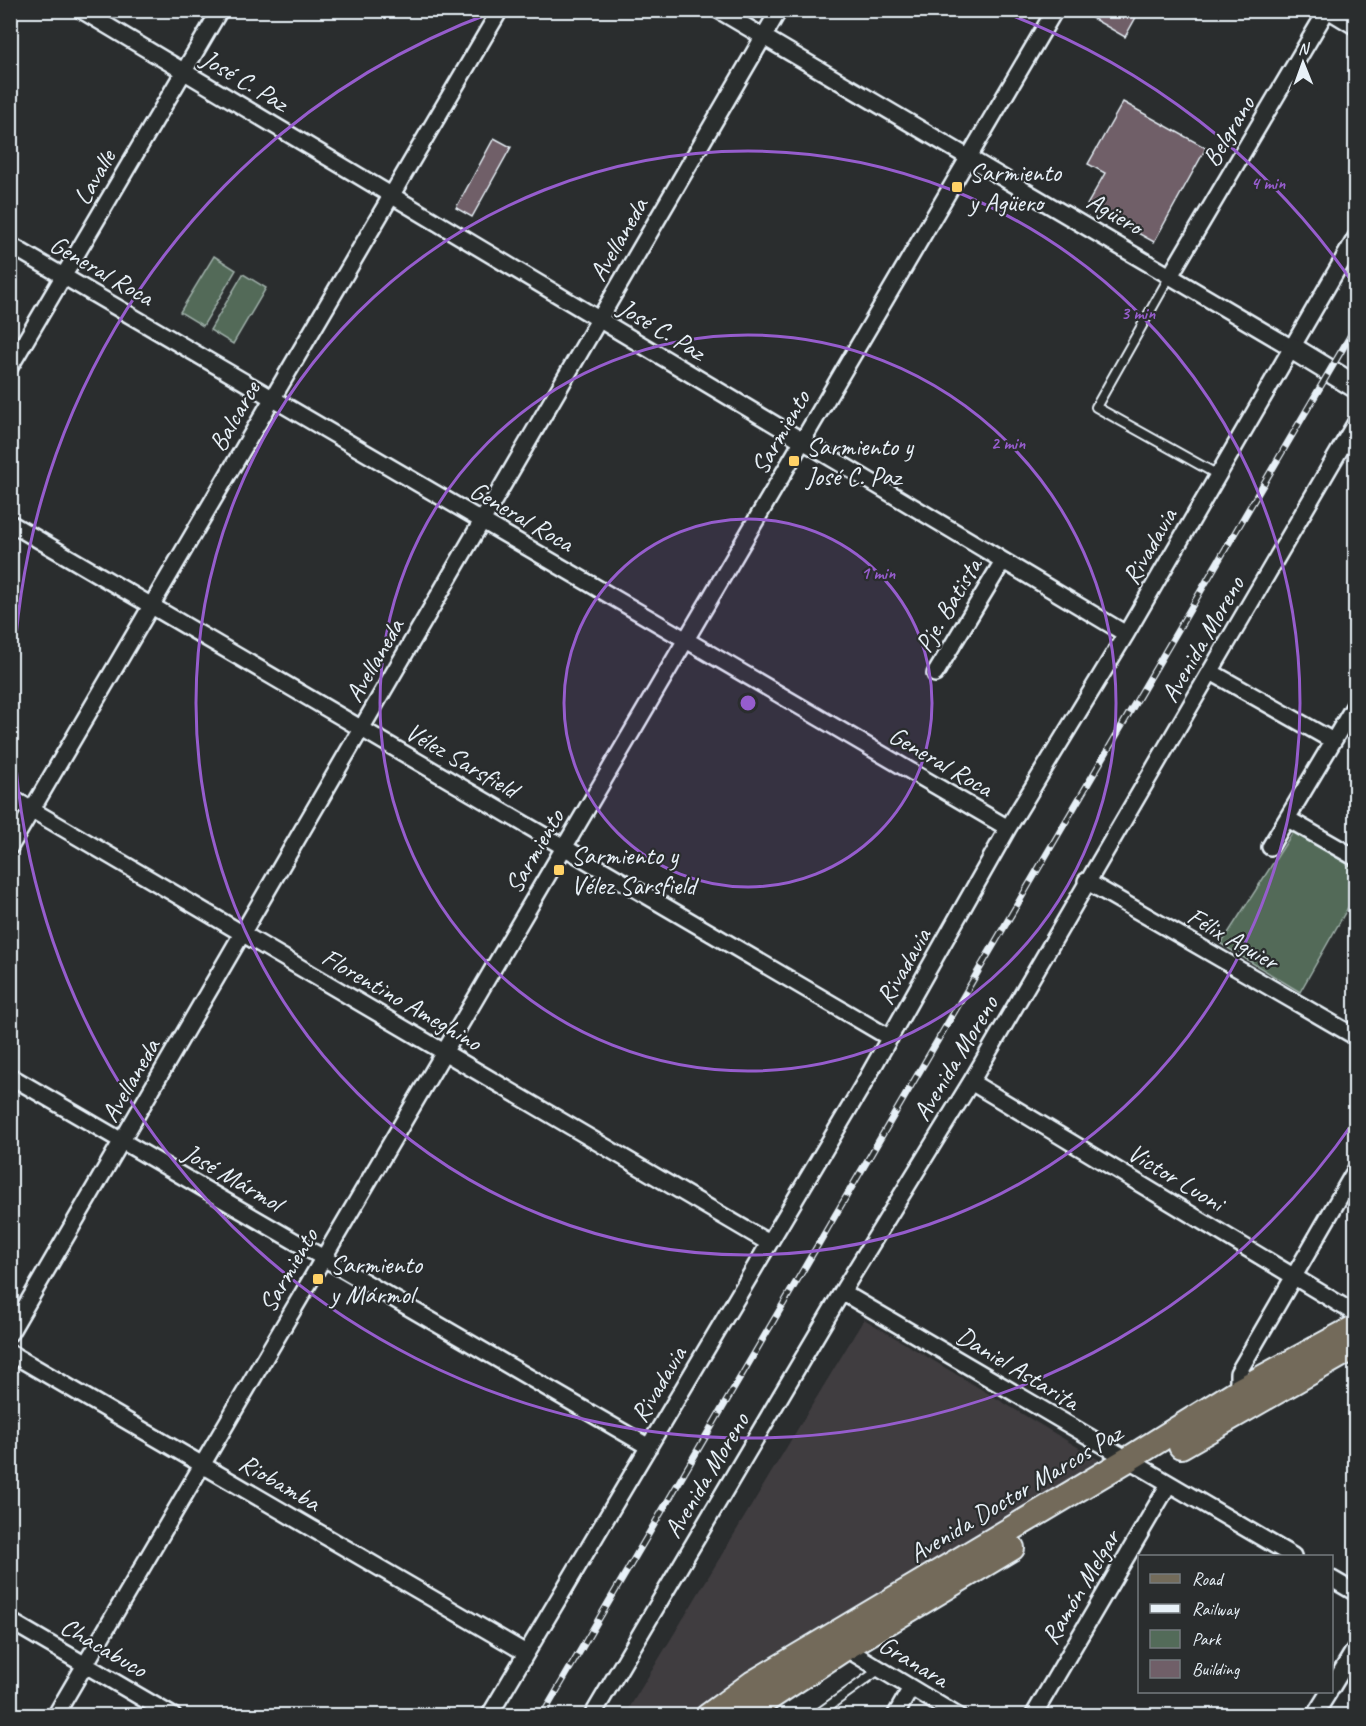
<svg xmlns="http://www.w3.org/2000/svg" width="1366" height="1726" font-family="Caveat,sans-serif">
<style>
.built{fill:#3f3c3f}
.green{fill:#536b59;stroke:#9eaea8;stroke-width:1.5}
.building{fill:#705f68;stroke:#e8f1f8;stroke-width:1.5}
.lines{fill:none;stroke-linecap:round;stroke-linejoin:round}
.lane-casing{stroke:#e8f1f8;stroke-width:12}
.street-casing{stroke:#e8f1f8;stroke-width:20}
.secondary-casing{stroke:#e8f1f8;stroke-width:26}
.primary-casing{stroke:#e8f1f8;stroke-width:28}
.lane{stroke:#2a2d2e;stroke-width:8}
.street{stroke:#2a2d2e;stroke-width:15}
.secondary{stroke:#2a2d2e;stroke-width:21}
.primary{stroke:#736b5a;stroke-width:24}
.rail-casing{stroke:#e8f1f8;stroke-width:7}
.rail{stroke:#2a2d2e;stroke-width:4.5;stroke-dasharray:14;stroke-linecap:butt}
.ring{fill:none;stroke:#965dcd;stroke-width:3}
.poi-dot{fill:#ffd166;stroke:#2a2d2e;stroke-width:2}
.labels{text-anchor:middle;stroke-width:4.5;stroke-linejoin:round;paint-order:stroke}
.street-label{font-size:26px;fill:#e8f1f8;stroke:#2a2d2e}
.poi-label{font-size:26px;fill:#e8f1f8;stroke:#2a2d2e;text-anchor:start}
.centre{fill:#965dcd;stroke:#2a2d2e;stroke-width:3}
.ring-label{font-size:18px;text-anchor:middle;font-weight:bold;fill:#965dcd;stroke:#2a2d2e;stroke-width:4.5;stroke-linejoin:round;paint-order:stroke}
</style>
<rect width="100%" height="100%" fill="#2a2d2e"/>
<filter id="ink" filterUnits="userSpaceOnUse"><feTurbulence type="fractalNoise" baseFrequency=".0167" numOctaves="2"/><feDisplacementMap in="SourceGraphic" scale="12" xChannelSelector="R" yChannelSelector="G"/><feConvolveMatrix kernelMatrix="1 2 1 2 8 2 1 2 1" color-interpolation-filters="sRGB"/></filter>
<g filter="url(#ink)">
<path class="built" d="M864,1319l237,142 -341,201 -73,53h-62z"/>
<path class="green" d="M214,256l22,14 -33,56 -23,-14z
M243,274l23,14 -33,56 -23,-14z
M1293,832l63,37 -1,26 -55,97 -79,-48z"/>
<path class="building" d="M1078,10h62l-15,27z
M1123,102l83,46 -52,94 -67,-37 18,-32 -17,-9z
M494,138l17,9 -39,70 -16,-9z"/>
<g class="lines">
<defs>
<path id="lane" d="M1170,276l-74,131 122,68
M815,1716l65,-47"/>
<path id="street" d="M81,10l1045,624
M718,10l574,338
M1328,10l28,17
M10,245l998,583
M1170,276l157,-266
M10,367l210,-357
M10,523l880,515
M1211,672l122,69
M935,674l68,-113
M10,797l759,446
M1288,819l68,39
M10,847l490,-837
M1270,847l86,-144
M1086,881l270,156
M10,1076l639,371
M971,1082l385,232
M842,1292l451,264
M10,1333l769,-1323
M10,1353l516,300
M1238,1391v-18l118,-204
M1332,1579l24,14
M10,1621l163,95
M845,1648l113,68
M1332,1687l24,-40
M55,1716l1000,-1706
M489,1716l374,-631 145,-257 118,-194 230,-397
M592,1716l250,-424 129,-210 385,-660
M895,1716l16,-28
M1033,1716l136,-232
M1314,1716l15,-24"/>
<path id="secondary" d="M1292,348l64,39"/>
<path id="primary" d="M1181,1446l175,-100
M708,1716l45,-33 374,-223 111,-69 118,-64
M742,1716l103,-68 167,-100"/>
</defs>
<use href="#lane" class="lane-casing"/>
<use href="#street" class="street-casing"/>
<use href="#secondary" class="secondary-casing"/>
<use href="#primary" class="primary-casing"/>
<use href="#lane" class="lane"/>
<use href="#street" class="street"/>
<use href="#secondary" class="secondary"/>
<use href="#primary" class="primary"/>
<defs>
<path id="rail" d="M542,1716l814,-1390"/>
</defs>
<use href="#rail" class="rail-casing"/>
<use href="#rail" class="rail"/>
</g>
</g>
<circle cx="748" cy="703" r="184" fill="#965dcd" fill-opacity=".12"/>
<g class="ring">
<circle cx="748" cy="703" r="184"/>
<circle cx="748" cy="703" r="368"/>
<circle cx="748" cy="703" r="552"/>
<path d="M1355 1120A736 736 0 1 1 496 11M1000 11A736 736 0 0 1 1355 286"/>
</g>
<g class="poi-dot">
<rect x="951" y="181" width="12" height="12" rx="3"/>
<rect x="788" y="455" width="12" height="12" rx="3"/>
<rect x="553" y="864" width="12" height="12" rx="3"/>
<rect x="312" y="1273" width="12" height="12" rx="3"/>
</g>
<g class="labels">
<g class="street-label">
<text transform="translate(245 80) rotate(31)" y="9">José C. Paz</text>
<text transform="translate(1228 131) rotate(-59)" y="9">Belgrano</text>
<text transform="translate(94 177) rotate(-60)" y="9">Lavalle</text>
<text transform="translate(1115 213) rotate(30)" y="9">Agüero</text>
<text transform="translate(618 239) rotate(-60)" y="9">Avellaneda</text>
<text transform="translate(102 270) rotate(30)" y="9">General Roca</text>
<text transform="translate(662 329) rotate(31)" y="9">José C. Paz</text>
<text transform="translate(234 416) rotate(-60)" y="9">Balcarce</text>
<text transform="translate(780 432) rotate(-60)" y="9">Sarmiento</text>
<text transform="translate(522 516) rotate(30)" y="9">General Roca</text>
<text transform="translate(1149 546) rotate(-60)" y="9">Rivadavia</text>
<text transform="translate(948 605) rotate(-59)" y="9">Pje. Batista</text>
<text transform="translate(1202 639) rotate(-60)" y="9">Avenida Moreno</text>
<text transform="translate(374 660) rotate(-60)" y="9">Avellaneda</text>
<text transform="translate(462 760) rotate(30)" y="9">Vélez Sarsfield</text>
<text transform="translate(941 761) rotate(30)" y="9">General Roca</text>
<text transform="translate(534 851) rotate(-60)" y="9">Sarmiento</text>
<text transform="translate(1233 938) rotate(30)" y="9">Félix Aguier</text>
<text transform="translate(903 966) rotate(-60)" y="9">Rivadavia</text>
<text transform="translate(402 999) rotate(30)" y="9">Florentino Ameghino</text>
<text transform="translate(955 1058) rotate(-59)" y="9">Avenida Moreno</text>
<text transform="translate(130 1080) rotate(-60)" y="9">Avellaneda</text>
<text transform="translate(233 1177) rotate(30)" y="9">José Mármol</text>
<text transform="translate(1176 1177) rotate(31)" y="9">Victor Luoni</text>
<text transform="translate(288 1270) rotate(-60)" y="9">Sarmiento</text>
<text transform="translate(1018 1368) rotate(31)" y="9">Daniel Astarita</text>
<text transform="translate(658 1384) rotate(-59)" y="9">Rivadavia</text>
<text transform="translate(706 1475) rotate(-59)" y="9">Avenida Moreno</text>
<text transform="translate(280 1482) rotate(30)" y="9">Riobamba</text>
<text transform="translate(1015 1493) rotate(-31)" y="9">Avenida Doctor Marcos Paz</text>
<text transform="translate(1080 1587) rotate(-59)" y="9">Ramón Melgar</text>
<text transform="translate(104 1647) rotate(30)" y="9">Chacabuco</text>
<text transform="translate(914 1661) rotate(31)" y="9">Granara</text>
</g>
<g class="poi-label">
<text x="969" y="181">Sarmiento<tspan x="969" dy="30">y Agüero</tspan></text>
<text x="806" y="455">Sarmiento y<tspan x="806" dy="30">José C. Paz</tspan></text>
<text x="571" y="864">Sarmiento y<tspan x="571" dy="30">Vélez Sarsfield</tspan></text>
<text x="330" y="1273">Sarmiento<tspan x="330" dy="30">y Mármol</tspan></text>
</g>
</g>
<circle cx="748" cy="703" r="9" class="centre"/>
<g class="ring-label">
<text x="1268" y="189">4 min</text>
<text x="1138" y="319">3 min</text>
<text x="1008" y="449">2 min</text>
<text x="878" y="579">1 min</text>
</g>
<rect width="1366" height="1726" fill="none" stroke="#2a2d2e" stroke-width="36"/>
<rect x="18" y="18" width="1330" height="1690" fill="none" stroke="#e8f1f8" stroke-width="2" filter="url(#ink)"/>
<rect x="1138" y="1555" width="195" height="138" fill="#2a2d2e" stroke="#767b7f" stroke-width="1.5"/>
<rect x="1150" y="1574" width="30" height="9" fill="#736b5a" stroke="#767b7f" stroke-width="1.5"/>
<text x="1192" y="1585" font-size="18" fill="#e8f1f8">Road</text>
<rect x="1150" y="1604" width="30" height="9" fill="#e8f1f8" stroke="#767b7f" stroke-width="1.5"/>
<text x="1192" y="1615" font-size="18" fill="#e8f1f8">Railway</text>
<rect x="1150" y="1630" width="30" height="18" fill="#536b59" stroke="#767b7f" stroke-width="1.5"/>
<text x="1192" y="1645" font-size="18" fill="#e8f1f8">Park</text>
<rect x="1150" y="1660" width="30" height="18" fill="#705f68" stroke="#767b7f" stroke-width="1.5"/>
<text x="1192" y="1675" font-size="18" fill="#e8f1f8">Building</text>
<g transform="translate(1303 63) rotate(359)" stroke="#2a2d2e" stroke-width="4.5" paint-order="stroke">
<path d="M0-4.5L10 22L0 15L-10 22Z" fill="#e8f1f8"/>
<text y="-9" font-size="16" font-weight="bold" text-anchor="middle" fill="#e8f1f8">N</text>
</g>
</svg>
